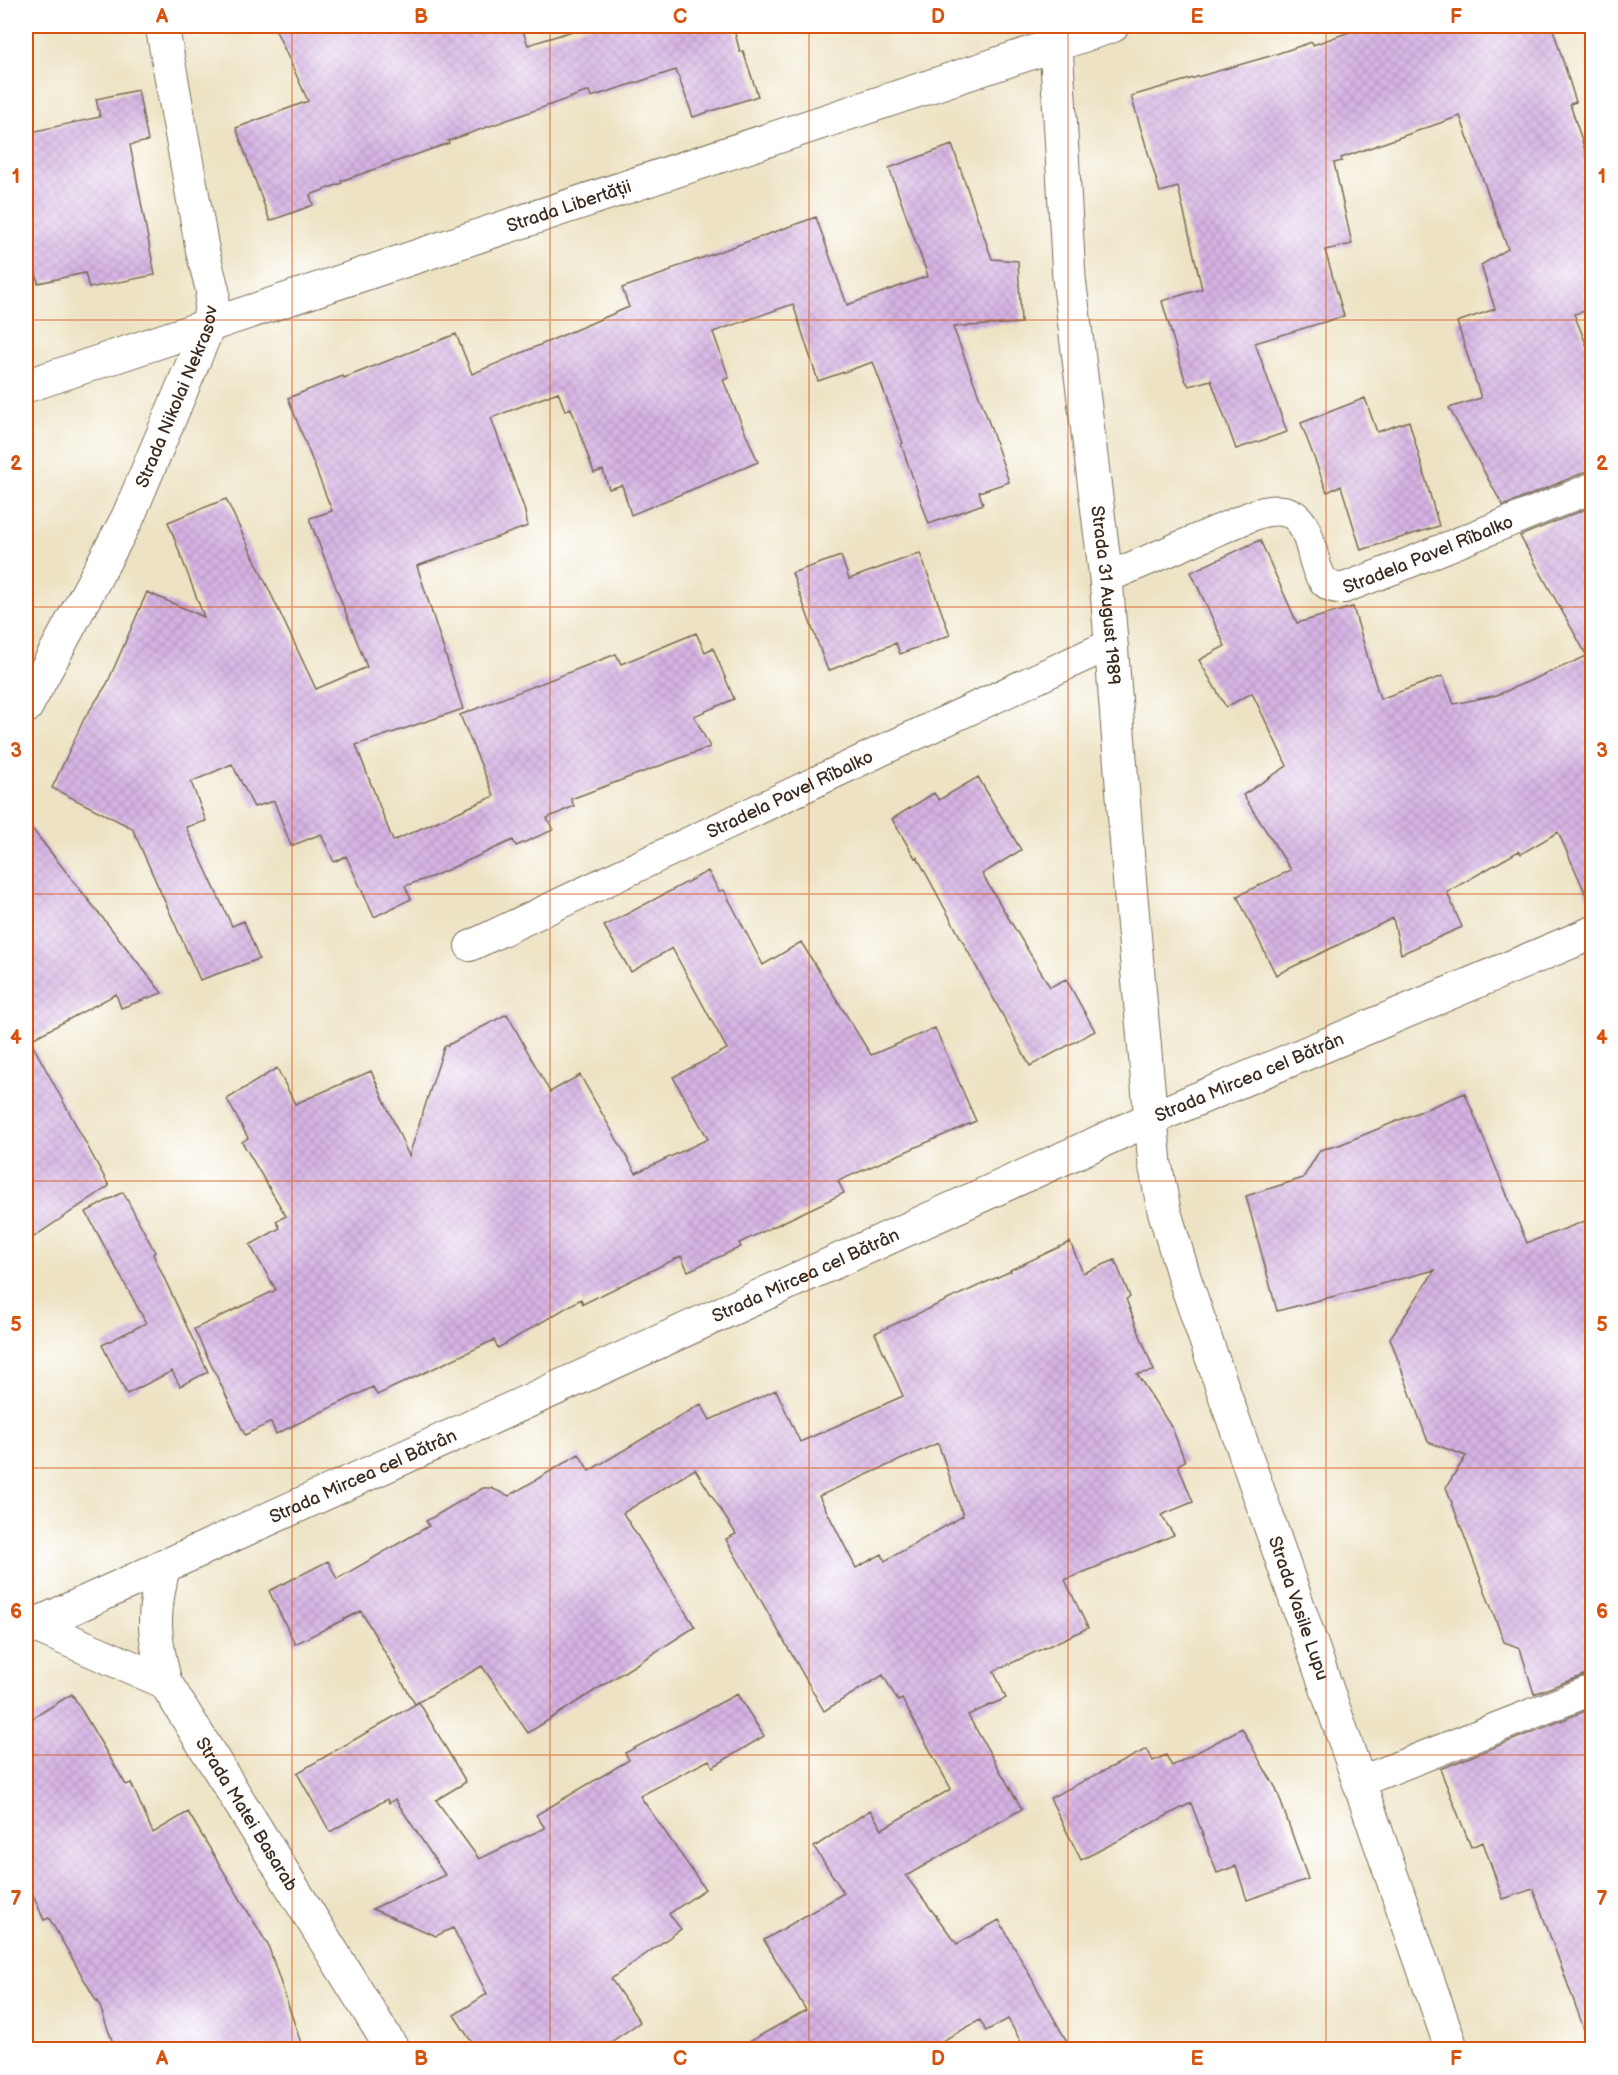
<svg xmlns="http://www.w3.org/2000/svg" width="1618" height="2075" font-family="'Balsamiq Sans',sans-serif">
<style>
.building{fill:url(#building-cross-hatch);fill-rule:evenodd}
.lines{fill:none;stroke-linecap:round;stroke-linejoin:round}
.lane-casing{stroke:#796b58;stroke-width:32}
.street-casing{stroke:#796b58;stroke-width:35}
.secondary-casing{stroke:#796b58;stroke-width:35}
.lane{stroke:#fff;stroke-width:30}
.street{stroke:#fff;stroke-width:33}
.secondary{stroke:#fff;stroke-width:33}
.grid{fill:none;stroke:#d7540e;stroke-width:1.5;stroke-opacity:0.55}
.labels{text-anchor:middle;stroke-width:6;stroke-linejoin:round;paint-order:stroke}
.street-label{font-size:18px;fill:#3b2a1e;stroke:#fff}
.neatline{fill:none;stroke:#d7540e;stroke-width:2}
.grid-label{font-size:20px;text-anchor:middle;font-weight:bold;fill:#d7540e}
</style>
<defs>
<pattern id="building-cross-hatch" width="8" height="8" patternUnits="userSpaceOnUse" patternTransform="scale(1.5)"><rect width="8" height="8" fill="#d5b2e3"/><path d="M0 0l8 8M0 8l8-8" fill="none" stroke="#b899c2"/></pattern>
</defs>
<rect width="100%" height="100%" fill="#fff"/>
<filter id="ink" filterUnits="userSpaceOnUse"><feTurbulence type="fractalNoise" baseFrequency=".0167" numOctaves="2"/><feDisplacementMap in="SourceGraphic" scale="12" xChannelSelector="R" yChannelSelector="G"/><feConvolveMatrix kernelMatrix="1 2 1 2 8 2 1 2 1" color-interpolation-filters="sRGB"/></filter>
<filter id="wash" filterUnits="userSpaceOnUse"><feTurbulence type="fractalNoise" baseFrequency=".008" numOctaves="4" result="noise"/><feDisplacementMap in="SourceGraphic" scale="24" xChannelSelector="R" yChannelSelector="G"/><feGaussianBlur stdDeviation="1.35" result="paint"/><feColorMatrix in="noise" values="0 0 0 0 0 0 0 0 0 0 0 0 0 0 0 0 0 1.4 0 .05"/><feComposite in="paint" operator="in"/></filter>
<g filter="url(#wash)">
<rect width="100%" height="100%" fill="#ede3c4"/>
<g id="blocks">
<path class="building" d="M274,26h247l7,19 60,-19h145l7,26 3,-1 15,45 -65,21 -17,-47 -85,27 -2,-6 -141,50 1,2 -108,38 1,2 -32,12 3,10 -43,16 -34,-93 72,-27z
M1366,26h186l24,76 -6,2 23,71v134l-19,5 19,47v110l-8,1 -82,34 -54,-98 32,-10 -24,-76 38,-13 -14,-44 27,-16 -48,-133 -119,42 1,3 -8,2 18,81 -27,6 19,66 -89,27 32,89 -51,17 -25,-69 -22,6 -4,-6 -23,-79 40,-12 -24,-102 -18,5 -29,-96 139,-40 42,-14 1,3z
M138,90l10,51 -18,4 25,130 -66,13 -4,-15 -47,10 -8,-43 -4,1v-108l74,-16 -4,-18z
M952,145l40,114 26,2 3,62 -68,4 33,87 23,68 -30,10 4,12 -54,20 -28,-80 2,-1 -30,-81 -55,19 -25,-77 -80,28 16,46 -6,2 35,82 -127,53 -9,-30 -13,4 -6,-19 -9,3 -23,-65 -6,3 -7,-19 -67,26 33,90 4,18 -111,40 46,143 -107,36 37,96 101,-45 -34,-81 156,-61 5,10 75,-31 9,19 8,-4 21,51 -40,17 16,31 -139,52 3,7 -27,12 6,12 -37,16 -3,-6 -79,36 -29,10 6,13 -37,18 -28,-61 -12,6 -13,-28 -30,12 -17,-45 -20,6 -22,-43 -41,18 15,39 -20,6 46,99 12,-5 15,38 -59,21 -68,-152 -80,-40 32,-69 23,-35 40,-92 57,25 -36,-95 58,-23 90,190 51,-22 -57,-146v-3l22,-7 -44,-113 55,-22 1,2 112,-44 16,40 157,-67 -7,-19 49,-17v-2l145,-52 31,88 81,-29 -39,-108z
M1365,398l12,34 32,-11 30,105 -78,24 -20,-64 -14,6 -26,-69z
M1593,506v404l-35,-78 -37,22 -2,-3 -72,41 15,35 -61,27 -8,-36 -117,57 -39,-79 54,-26 -48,-75 44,-29 -35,-73 -26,14 -27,-47 26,-14 -34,-74 69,-32 37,83 56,-16 27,92 63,-23 11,28 43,-9 90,-39 -67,-120z
M920,553l30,82 -50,19 -4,-11 -68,28 -36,-98 49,-17 8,23z
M978,777l43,73 -39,24 68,113 16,-8 29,52 -65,35 -113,-209 -2,1 -23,-39 42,-26 5,7z
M26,821l136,172 -41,15 -5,-14 -86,46 79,146 -83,56z
M708,871l11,20 5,-1 39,75 38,-23 70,113 64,-27 41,93 -138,60 6,12 -105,50 2,4 -53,24 -7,-15 -98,48 -2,-5 -83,49 -4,-8 -117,55 -4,-8 -97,47 -5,-12 -26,13 -51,-106 82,-39 -26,-45 30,-17 -4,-7 10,-5 -44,-74 6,-4 -21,-39 50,-31 18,36 76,-33 38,85 35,-109 63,-33 43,78 30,-17 56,98 72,-34 -35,-62 54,-28 -55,-101 -41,24 -27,-46z
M1465,1093l62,150 66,-25v455l-7,1 -52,20 -14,-46 -16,-6 -58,-155 20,-31 -38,-14 -38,-104 45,-68 -158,41 -31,-115 57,-18 17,-28 19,-5z
M123,1192l32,60 -2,2 55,118 -28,14 -8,-15 -45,23 -25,-49 44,-22 -60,-111z
M1070,1242l13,31 32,-13 15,37 -4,2 28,72 -17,3 35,54 13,33 -7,4 15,37 -32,13 13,20 -109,45 23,48 -94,43 12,27 -38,17 54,94 -116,67 51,68 42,-24 72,129h-46l-17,-30 -22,12 -6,-11 -52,29h-192l70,-39 -42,-70 80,-47 -30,-46 56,-37 12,19 69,-40 -49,-90 -4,2 -15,-26 -59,36 -98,-172 10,-5 -41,-65 -72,44 72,114 -167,106 -46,-67 -67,38 -54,-93 -66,33 -26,-53 59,-30 9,18 92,-53 -3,-5 57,-33h8l18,8 70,-42 10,17 112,-67 9,16 66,-30 24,52 103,-46 -28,-63 136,-62 -1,-1zM938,1443l25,73 -78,45 -3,-7 -26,14 -37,-72z
M72,1694l54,91 5,-2 22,50 35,-21 80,133 35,104h-188l-17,-48 -1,1 -48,-84 -5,2 -18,-41v-157z
M737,1694l27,42 -51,31 -4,-7 -69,36 65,93 -36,25 12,15 -70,50 29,43 -39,27h-125l-22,-34 33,-21 -34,-66 -17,8 -64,-27 73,-34 -50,-76 -6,4 -2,-4 -57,33 -33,-59 122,-71 47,80 -30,18 43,59 66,-31 -9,-13 93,-55 -4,-7z
M1593,1708v331l-5,1 -55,-151 -30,10 -20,-57 -12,5 -31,-78z
M1242,1728l20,37 14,23 32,91 -61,21 -11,-34 -19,7 -26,-70 -110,57 -31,-62 97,-49 6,12 13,-6 6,11z"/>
</g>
</g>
<g filter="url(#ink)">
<use href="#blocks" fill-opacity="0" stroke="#796b58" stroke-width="1.5"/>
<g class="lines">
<defs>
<g id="lane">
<path id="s1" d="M1106,578l150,-64c78,-23 37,78 88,74l52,-20 196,-80"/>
<path id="s2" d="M470,946l415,-197 226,-105"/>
<path d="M1359,1782l233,-92"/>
</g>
<g id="street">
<path id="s3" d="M26,386l1086,-360"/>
<path id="s4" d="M26,707l102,-190 80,-190 5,-35 -10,-39 -41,-227"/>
<path id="s5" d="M164,1565c-12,48 -11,69 1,117l228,368"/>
<path d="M34,1625l131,57"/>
<path id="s6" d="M26,1629l1124,-510 442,-186"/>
</g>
<g id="secondary">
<path id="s7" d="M1057,26l-1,18 13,234 37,300 24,308 25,278 9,46 21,70 267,770"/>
</g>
</defs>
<use href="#lane" class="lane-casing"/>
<use href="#street" class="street-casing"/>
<use href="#secondary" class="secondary-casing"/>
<use href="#lane" class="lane"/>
<use href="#street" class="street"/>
<use href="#secondary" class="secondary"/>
</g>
</g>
<path class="grid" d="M292,26v2024M550,26v2024M809,26v2024M1068,26v2024M1326,26v2024M26,320h1566M26,607h1566M26,894h1566M26,1181h1566M26,1468h1566M26,1755h1566"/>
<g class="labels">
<g class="street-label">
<text dy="6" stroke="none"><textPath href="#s3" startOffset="572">Strada Libertății</textPath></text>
<text dy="6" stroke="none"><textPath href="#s4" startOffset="346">Strada Nikolai Nekrasov</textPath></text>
<text dy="6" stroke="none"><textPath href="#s1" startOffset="388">Stradela Pavel Rîbalko</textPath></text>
<text dy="6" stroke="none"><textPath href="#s7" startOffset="572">Strada 31 August 1989</textPath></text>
<text dy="6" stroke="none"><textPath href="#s2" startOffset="354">Stradela Pavel Rîbalko</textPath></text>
<text dy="6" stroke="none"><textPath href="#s6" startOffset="1342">Strada Mircea cel Bătrân</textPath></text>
<text dy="6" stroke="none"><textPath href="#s6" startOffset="856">Strada Mircea cel Bătrân</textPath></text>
<text dy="6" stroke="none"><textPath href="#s6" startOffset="370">Strada Mircea cel Bătrân</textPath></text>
<text dy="6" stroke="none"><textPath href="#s7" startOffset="1610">Strada Vasile Lupu</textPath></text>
<text dy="6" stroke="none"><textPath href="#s5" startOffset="274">Strada Matei Basarab</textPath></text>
</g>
</g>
<rect width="1618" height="2075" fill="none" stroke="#fff" stroke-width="66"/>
<rect x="33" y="33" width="1552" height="2009" class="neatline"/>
<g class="grid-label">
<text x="162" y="23">A</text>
<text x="421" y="23">B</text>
<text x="680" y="23">C</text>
<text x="938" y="23">D</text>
<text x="1197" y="23">E</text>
<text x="1456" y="23">F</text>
<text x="16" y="183">1</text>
<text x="1602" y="183">1</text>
<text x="16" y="470">2</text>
<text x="1602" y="470">2</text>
<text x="16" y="757">3</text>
<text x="1602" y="757">3</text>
<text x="16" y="1044">4</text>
<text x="1602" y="1044">4</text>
<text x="16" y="1331">5</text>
<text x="1602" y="1331">5</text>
<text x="16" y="1618">6</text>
<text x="1602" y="1618">6</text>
<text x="16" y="1905">7</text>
<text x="1602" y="1905">7</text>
<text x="162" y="2065">A</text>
<text x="421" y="2065">B</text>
<text x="680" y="2065">C</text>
<text x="938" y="2065">D</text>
<text x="1197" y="2065">E</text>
<text x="1456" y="2065">F</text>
</g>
</svg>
